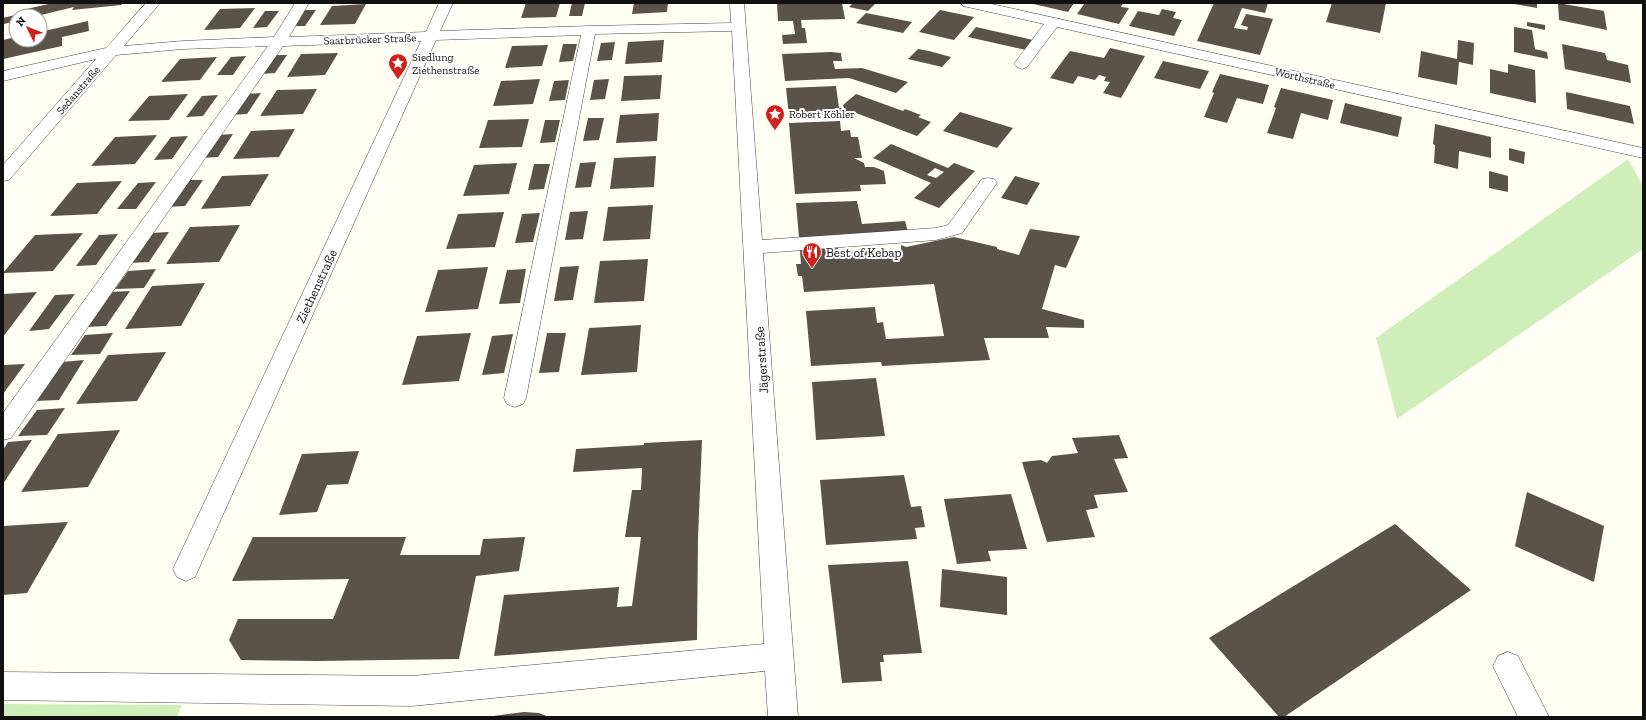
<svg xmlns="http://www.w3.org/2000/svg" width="1646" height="720" font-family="'Zilla Slab',serif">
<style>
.green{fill:#d0eeb9}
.building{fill:#5a534c;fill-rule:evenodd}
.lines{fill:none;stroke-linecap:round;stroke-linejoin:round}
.minor-casing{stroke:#444;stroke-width:1}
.minor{fill:#fff;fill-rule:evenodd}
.labels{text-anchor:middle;stroke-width:4;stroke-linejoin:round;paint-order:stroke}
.far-street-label{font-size:11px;fill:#111;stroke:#fff}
.far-poi-label{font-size:11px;fill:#111;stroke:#fff;text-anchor:start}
.poi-label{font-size:13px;fill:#111;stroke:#fff;text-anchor:start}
.street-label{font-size:13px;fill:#111;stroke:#fff}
</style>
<rect width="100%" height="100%" fill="#fffef4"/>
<path class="green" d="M1628,159l15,27v63l-246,170 -21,-81z
M3,704l179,1 -5,12h-174z"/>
<path class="building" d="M53,3h70l-2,2 -49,5 2,-3 -37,9h-21v5l-12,3 -1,-6 20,-5 -1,-3z
M526,3h34l-4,14 -35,1z
M572,3h13l-3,13h-13z
M634,3h34l-1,9 -35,2z
M777,3h65l3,16 -44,1 1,8h3l2,15 -24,1 -1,-9 13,-1 -2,-13h-15z
M853,3h23l-8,8 -19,-4z
M1029,3h45l-6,9z
M1085,3h38l-2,4 8,1 -10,16 -42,-10z
M1214,3h54l-3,10 -23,-5 -8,20 13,2 1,-3 -7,-2 5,-11 27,5 -13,36 -63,-14z
M1332,3h54l-6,30 -54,-11z
M1514,3h23v5l-23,-4z
M1558,3l46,8 3,19 -48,-10z
M366,4l-11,20 -35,1 12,-19z
M255,8l-15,20 -36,2 16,-21z
M1162,9l14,3 -3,6 9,2 -8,16 -45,-10 9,-15 21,4z
M302,10h14l-11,16h-14z
M940,10l34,7 -20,23 -35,-8z
M265,11h14l-12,16 -14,1z
M866,13l46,9 -9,11 -47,-10z
M88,21l1,10 -27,6v9l-59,13v-19l13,-3v3h24v-8z
M1527,22l18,3v5l-18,-4z
M976,27l57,13 -7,10 -58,-13z
M1514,27l18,3 3,19 12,3 1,7 -34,-7z
M664,40l-2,22 -37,2 3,-22z
M1458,40l16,3 -1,22 -14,-3 -2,23 -39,-8 3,-26 36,8z
M615,42l-3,18 -15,1 4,-18z
M563,44h14l-4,17 -14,1z
M1562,44l43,9 2,7 21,5 3,18 -66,-14z
M548,45l-6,21 -37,2 7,-22z
M1110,48l35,8 -24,42 -18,-5 7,-11 -6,-1 2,-4 -7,-2 -4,5 -17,-4 -5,8 -23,-6 20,-27 34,7z
M918,49l11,2 22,6 -9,10 -34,-8z
M831,52l10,1 1,8h-9l2,8 27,-1 46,14 -12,11 -47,-15 -64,3 -3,-27z
M338,53l-13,22 -38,2 14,-23z
M271,55h16l-12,18 -16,1z
M246,56l-13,19h-16l14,-18z
M217,57l-17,23 -39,2 19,-23z
M1163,61l46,10 -9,18 -46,-11z
M1508,64l27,6 1,33 -46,-10v-24l18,4z
M1220,74l49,11 -6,19 -26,-6 -10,25 -23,-6 10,-24 -2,-1z
M662,75l-2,24 -39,2 3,-25z
M540,79l-7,25 -40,2 8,-25z
M609,79l-4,20 -15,1 4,-20z
M569,80l-4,20 -16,1 5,-20z
M836,86l3,22h5l-1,-3 13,-11 47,17 2,-2 16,6 -3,2 13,5 -14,14 -61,-23 -67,3 -3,-28z
M1281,88l52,12 -5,20 -27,-7 -8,26 -26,-6 9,-25 -2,-1z
M317,89l-14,25 -43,2 17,-26z
M1566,92l64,14 4,18 -67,-15z
M261,93l-14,21 -17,1 14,-21z
M188,94l-19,26 -41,1 21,-25z
M218,95l-15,21 -17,1 16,-21z
M1345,103l57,14 -4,20 -58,-14z
M960,112l53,16 -16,20 -54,-17z
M659,113l-2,28 -41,2 4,-28z
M588,118h16l-5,22 -16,1z
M529,119l-7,28 -43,1 9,-28z
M545,120h15l-5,22 -15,1z
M840,121l1,10 9,-1 1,7h7l4,21h-8l10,5 1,4h9l10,4 2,13 -26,1 1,6 -66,3 -6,-71z
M1435,124l56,13v21l-32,-7 -1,18 -24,-6 1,-18 -2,-1z
M295,129l-16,28 -46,2 18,-28z
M233,134l-15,23 -17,1 16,-23z
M157,135l-22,29 -44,2 24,-29z
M188,136l-16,23 -18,1 17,-23z
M891,144l57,24 6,-5 21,8 -36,37 -25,-10 17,-15 -58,-25zM935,168l9,4 -8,6 -9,-3z
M1509,148l16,4 -1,12 -15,-4z
M656,156l-2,31 -44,2 4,-31z
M596,162l-5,25 -16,1 5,-25z
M517,163l-8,31 -46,2 11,-31z
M534,164h16l-6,25 -16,1z
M1489,171l19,5v16l-19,-4z
M269,174l-19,32 -49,3 21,-33z
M1015,176l25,7 -13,22 -26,-7z
M186,180h17l-18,26 -18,1z
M122,181l-25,33 -47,2 27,-33z
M156,182l-20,27h-19l21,-26z
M857,201l5,23 43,-3 3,11 -109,6 -3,-35z
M653,205l-3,34 -47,2 5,-34z
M588,211l-5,28 -18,1 5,-28z
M504,212l-9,35 -49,2 12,-35z
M540,213l-7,29 -18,1 7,-29z
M240,225l-21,37 -53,2 24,-37z
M1030,229l50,7 -14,32 -11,-3 -13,44 42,11v8l-38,-1 3,11h-65l6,22 -108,6 -1,-4 -70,4 -5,-55 69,-4 2,16 6,-1 3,17 58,-3 -10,-52 -130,8 -2,-16h-4l-2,-12h5l-1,-14 38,-2 1,4 62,-2v-5l5,2 48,-10 43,10v2l22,6z
M169,232l-20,30 -20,1 21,-30z
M83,233l-30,38 -50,2 32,-38z
M118,234l-22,31 -20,1 23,-31z
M648,259l-4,42 -50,2 6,-42z
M579,266l-6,34 -19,1 6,-34z
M488,267l-10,42 -53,3 13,-42z
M156,269l-12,19 -29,1 13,-18z
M526,269l-6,34 -21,1 8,-34z
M205,283l-24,43 -56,3 27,-43z
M130,291l-24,35 -20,1 24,-35z
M37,292l-34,45v-43z
M75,294l-26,35 -20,2 26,-36z
M641,325l-4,47 -56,3 8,-47z
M113,333l-13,21 -29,1 14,-20z
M471,333l-12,48 -57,4 15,-49z
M547,333h19l-7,39 -20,1z
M513,334l-9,39 -22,2 10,-39z
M166,352l-29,49 -61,3 32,-49z
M84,360l-25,40 -24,1 27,-39z
M25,364l-22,30v-29z
M876,378l9,58 -69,4 -4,-58z
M65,408l-18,27 -29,1 19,-26z
M120,430l-32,57 -67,5 37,-58z
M1119,435l9,23 -14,1 14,33 -34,3 4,13 -12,2 9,27 -48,5 -25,-80 19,-2 6,3 5,-7 26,-3 -6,-15z
M32,440l-29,44v-34l5,-8z
M702,440l-4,98 -1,102 -203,16 10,-61 115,-8 -2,20 15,-1 9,-69h-16l7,-47h9l1,-22 -69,4 3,-23 68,-4v-2z
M359,451l-11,33 -21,1 -10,27 -38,3 23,-61z
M904,475l7,32 10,-1 4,21 -10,1 2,11 -91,6 -6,-65z
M1527,492l77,34 -10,56 -79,-36z
M1011,494l16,55 -39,2 3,10 -34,3 -13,-65z
M68,522l-41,71 -24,2v-69z
M1395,524l76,66 -187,127h-5l-70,-79z
M253,537h153l-6,18h80l3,-16 42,-2 -6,34 -43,5 -17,83 -142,2 -76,-1 -12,-20 9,-21h95l16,-40 -117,2z
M908,561l14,92 -39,2 1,7h-4l2,19 -40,2 -14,-118z
M942,569l65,8v38l-67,-8z
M524,712l15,1 10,4h-63z"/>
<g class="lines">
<defs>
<path id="minor" d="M146,3h14l-36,43 59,-5 91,-4 21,-34h14l-20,34 137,-5 13,-29h14l-13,28 149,-5 142,-3 -1,-20h14l18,237 174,-12 12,-3 34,-46 6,-1 6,1 3,4 -35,50 -26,7 -173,13 35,464h-30l-3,-46 -353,35 -409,-6v-28l409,4 352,-32 -32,-613 -137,3 -69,364 -3,6 -8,3 -8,-3 -3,-6 77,-363 -145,5 -241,537 -9,4 -9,-4 -4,-8 248,-528 -138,5 -272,392 -8,2v-27l265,-367 -85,3 -67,6 -107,125 -6,1v-16l93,-106 -93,22v-10l103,-23z
M961,3h26l656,145v10l-586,-131 -30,40 -5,2 -5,-2 -3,-3 30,-40 -81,-18z
M1508,652l10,4 31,61h-31l-25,-51 5,-10z"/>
</defs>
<use href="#minor" class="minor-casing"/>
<use href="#minor" class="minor"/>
</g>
<defs>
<symbol id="sight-pin" viewBox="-11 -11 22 30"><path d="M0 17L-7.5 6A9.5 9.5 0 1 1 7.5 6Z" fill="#cf201b" stroke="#fff"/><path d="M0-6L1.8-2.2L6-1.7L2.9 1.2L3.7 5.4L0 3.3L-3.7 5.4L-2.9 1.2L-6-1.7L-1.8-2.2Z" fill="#fff"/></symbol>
<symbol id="restaurant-pin" viewBox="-11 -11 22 30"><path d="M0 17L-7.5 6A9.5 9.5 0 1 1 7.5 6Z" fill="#cf201b" stroke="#fff"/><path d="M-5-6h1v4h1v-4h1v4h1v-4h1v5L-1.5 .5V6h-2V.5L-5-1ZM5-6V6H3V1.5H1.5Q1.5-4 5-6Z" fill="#fff"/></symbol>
</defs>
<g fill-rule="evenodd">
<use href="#sight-pin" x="387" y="52" width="22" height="30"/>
<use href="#sight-pin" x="764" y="103" width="22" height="30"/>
<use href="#restaurant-pin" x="801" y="241" width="22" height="30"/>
</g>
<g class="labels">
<g class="far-street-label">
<text transform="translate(370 39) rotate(-2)" y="4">Saarbrücker Straße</text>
<text transform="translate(1305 78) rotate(13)" y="4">Wörthstraße</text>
<text transform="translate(78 90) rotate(-49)" y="4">Sedanstraße</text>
</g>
<g class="far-poi-label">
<text x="412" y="61">Siedlung<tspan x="412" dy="13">Ziethenstraße</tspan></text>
<text x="789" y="118">Robert Köhler</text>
</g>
<g class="poi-label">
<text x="826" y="257">Best of Kebap</text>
</g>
<g class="street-label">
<text transform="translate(316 286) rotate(-65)" y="5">Ziethenstraße</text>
<text transform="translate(761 360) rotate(-94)" y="5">Jägerstraße</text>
</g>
</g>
<rect width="1646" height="720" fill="none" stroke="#111111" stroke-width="8"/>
<g transform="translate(28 28) rotate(313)"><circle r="19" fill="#ffffff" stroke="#a0a0a0"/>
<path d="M0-3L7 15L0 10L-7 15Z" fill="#cf201b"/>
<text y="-6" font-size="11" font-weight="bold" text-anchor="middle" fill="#111111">N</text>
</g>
</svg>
